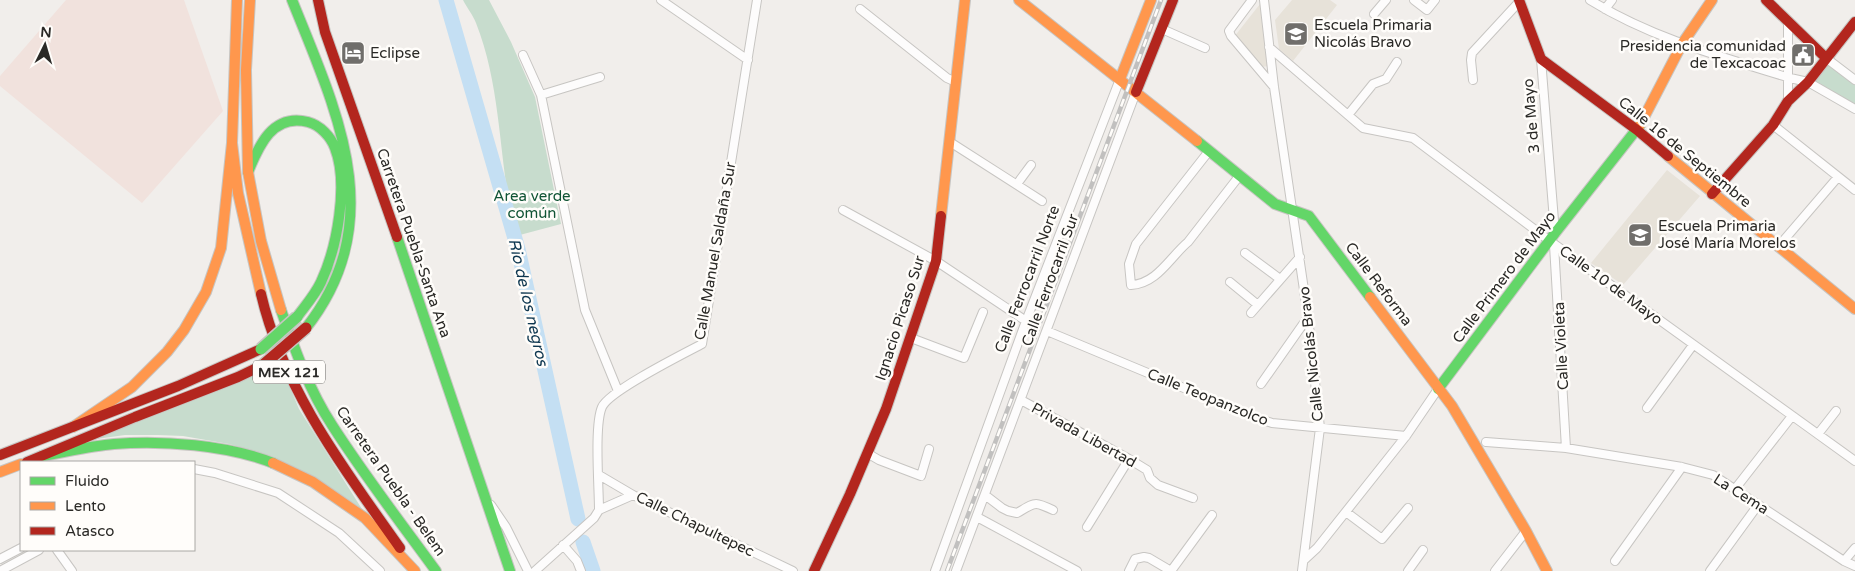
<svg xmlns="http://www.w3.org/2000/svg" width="1855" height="571" font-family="'Varela Round',sans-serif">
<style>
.built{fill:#e7e2d9}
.industrial{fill:#f1e2dd}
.green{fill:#c7dccd}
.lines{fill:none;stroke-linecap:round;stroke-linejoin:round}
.river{stroke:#c4dff3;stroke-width:15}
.street-casing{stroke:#c7c5c2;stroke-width:10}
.fast-casing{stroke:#c7c5c2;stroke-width:12}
.slow-casing{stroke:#c7c5c2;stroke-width:12}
.jam-casing{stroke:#c7c5c2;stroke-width:12}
.street{stroke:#fdfcfc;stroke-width:8}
.fast{stroke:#63d668;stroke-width:10}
.slow{stroke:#ff974d;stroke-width:10}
.jam{stroke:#b3261e;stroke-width:10}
.rail-casing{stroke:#c1c0bf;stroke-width:4.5}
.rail{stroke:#fffdfa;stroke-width:2.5;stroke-dasharray:8;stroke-linecap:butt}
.fast-bridge-casing{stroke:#c7c5c2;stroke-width:14;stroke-linecap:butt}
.jam-bridge-casing{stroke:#c7c5c2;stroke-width:14;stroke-linecap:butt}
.fast-bridge{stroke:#63d668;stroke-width:11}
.jam-bridge{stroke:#b3261e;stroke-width:11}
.labels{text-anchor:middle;stroke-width:5;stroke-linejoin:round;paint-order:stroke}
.shield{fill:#fffdfa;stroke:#6a6966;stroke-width:1}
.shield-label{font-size:14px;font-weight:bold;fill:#2a2926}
.poi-label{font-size:15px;fill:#2a2926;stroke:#fffdfa;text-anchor:start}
.street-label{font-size:15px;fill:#2a2926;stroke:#fffdfa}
.park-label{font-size:15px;fill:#105435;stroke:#fffdfa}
.water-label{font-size:16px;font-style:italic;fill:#0e3750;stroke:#fffdfa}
</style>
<rect width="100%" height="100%" fill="#f1eeeb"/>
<path class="built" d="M1292,0h38l7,5 -44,56 -14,-12 -4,-29z
M1260,4l11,62 -12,1 -25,-30z
M1667,170l33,26 -77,89 -32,-22z"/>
<path class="industrial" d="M66,0h118l39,111 -81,92 -142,-117v-10z"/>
<path class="green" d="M463,0h26l22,42 24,55 26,127 -45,12c-18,-70 -13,-145 -40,-213 -3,-8 -9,-15 -13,-23z
M1829,64l26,19v24l-41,-24z
M279,361l20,48 68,108 -109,-65 -29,-8 -46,-8 -25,-1h-33l-36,5z"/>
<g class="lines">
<path class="river" d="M446,0l72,249 60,270
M583,542l10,29"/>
<defs>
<path id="street" d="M661,0l87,60
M1252,0l-23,31 2,5 43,51
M1264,0l10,87 34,230 12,111 -18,143
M1414,0l13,10 8,-10
M1590,0c61,38 132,57 200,78l18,4 47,27
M860,9l87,69 9,4
M1605,9l7,-9
M1374,14l12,-14
M1788,22v79
M1162,29l43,19
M1269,47l94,81 50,10 137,103 305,220
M523,55l18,40 44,215 33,81
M1826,58l29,22
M1541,59l14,174
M1473,80l-2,-20 1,-7 47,-51
M541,95l59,-18
M1348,115l25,-31 13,-5 11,-17
M1773,125l82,65
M950,142l92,59
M1209,151l-73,93 -7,20 2,21c26,-1 39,-28 57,-43l52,-67
M1017,184l14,-19
M843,210l93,51 90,60
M1554,245l12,203
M1778,247l60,-70
M1245,253l35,26
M1230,282l28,23
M1251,313l49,-56
M1047,331l204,85 21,7 134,13
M911,338l53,20 19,-46
M1261,384l47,-67
M1021,400l108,59 18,11 3,8 8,7 35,13
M1647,408l46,-63
M1818,434l18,-23
M1486,442l80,6 116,19 31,8 131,86 11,5
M867,453l12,7 42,16 8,-27
M194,469l21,4 63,20 61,40 41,38
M599,475l34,20 160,76
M1735,489l57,-73
M985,495l17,13 6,3 9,2c19,-11 17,-12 36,-3
M491,505l15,22 22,44
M599,510l34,-15
M1346,512l36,27 26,-31
M977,517l100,54
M1087,527l42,-68
M563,545l14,16 4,10
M57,550l15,21
M0,559l21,-11
M1304,560l13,-12 89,-112 32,-47
M1615,561l67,-94
M1844,561l11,-13
M0,571l39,-21
M535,571l59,-53 5,-8c0,-23 -5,-85 3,-103 7,-16 81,-53 100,-63l55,-344
M935,571l91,-250 94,-242
M956,571l180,-479
M1129,571l6,-12 9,-2 5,1 22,13 41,-56
M1408,571l15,-21
M1495,571l31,-40
M1710,571l48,-66"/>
<path id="fast" d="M292,0c44,110 99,220 14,328
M1197,141l78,63 34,12 61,81
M248,172c11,-27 25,-59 60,-50 12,3 23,15 27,26 14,36 2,100 -14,134 -6,13 -16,24 -24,35
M397,237l113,334
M281,310c14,40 28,80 51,115 32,50 69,98 104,146
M1438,389l117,-156 85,-108
M42,456c24,-4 48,-10 72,-12 48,-4 114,1 159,19"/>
<path id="slow" d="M237,0l-5,143 6,50 23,101
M250,0l-4,70 2,102 13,69 20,69
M1019,0l178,141
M1120,79l31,-79
M1640,125l42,-81 30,-44
M1668,156l187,153
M941,216l24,-216
M1370,297l82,109 74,125 21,40
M73,427l59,-40 35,-35 17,-22 22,-38 15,-44 11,-105
M273,463l40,19 52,36 50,53
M0,472l21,-8"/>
<path id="jam" d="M318,0l7,32 72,205
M1519,0l22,59 96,71 31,26
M1766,0l60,58
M1136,92l37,-92
M1712,194l61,-69 15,-24 20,-19 47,-60
M261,294c22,95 84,176 139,254
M0,455l178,-69 83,-37
M27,462l108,-45 103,-40 25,-12
M814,571l36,-77 36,-85 50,-148 5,-45"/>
</defs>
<use href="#street" class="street-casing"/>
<use href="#fast" class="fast-casing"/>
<use href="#slow" class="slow-casing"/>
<use href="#jam" class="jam-casing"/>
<use href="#street" class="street"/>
<use href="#fast" class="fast"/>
<use href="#slow" class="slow"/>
<use href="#jam" class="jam"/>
<defs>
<path id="rail" d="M947,571l214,-571"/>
</defs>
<use href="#rail" class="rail-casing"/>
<use href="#rail" class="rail"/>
<defs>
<path id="fast-bridge" d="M261,349l36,-32"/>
<path id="jam-bridge" d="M263,365l43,-37"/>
</defs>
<use href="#fast-bridge" class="fast-bridge-casing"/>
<use href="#jam-bridge" class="jam-bridge-casing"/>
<use href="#fast-bridge" class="fast-bridge"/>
<use href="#jam-bridge" class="jam-bridge"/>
</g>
<defs>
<symbol id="school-square" viewBox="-11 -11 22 22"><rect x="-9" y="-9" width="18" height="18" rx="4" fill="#706e6b" stroke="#fffdfa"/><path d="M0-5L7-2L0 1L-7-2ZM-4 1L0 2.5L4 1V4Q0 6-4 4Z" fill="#fff"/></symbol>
<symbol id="hotel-square" viewBox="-11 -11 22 22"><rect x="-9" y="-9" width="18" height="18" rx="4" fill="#706e6b" stroke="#fffdfa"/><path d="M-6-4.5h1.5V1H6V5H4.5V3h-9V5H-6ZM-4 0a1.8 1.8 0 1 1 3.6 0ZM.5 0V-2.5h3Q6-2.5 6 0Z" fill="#fff"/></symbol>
<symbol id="civic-square" viewBox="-11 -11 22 22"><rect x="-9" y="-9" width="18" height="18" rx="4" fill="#706e6b" stroke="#fffdfa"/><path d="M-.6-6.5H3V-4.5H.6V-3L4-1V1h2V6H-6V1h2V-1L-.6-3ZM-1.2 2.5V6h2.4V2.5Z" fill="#fff"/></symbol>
</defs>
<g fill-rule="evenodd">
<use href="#school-square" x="1282" y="20" width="28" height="28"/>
<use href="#hotel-square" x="339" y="39" width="28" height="28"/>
<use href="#civic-square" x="1789" y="41" width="28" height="28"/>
<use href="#school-square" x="1626" y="221" width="28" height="28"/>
</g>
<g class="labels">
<rect class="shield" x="253" y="360.5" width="72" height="23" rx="4"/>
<g class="shield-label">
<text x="289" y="377">MEX 121</text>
</g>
<g class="poi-label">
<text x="1314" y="30">Escuela Primaria<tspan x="1314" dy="17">Nicolás Bravo</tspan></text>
<text x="1786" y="51" text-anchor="end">Presidencia comunidad<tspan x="1786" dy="17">de Texcacoac</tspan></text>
<text x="370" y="58">Eclipse</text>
<text x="1658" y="231">Escuela Primaria<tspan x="1658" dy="17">José María Morelos</tspan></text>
</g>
<g class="street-label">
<text transform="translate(1531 116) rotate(-95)" y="5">3 de Mayo</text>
<text transform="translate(1685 152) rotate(39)" y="5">Calle 16 de Septiembre</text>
<text transform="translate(414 243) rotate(71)" y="5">Carretera Puebla-Santa Ana</text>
<text transform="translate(715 251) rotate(-80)" y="5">Calle Manuel Saldaña Sur</text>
<text transform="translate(1504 277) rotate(-53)" y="5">Calle Primero de Mayo</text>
<text transform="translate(1027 279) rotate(-69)" y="5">Calle Ferrocarril Norte</text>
<text transform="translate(1050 280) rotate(-70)" y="5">Calle Ferrocarril Sur</text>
<text transform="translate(1379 284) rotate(53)" y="5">Calle Reforma</text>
<text transform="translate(1611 285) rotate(36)" y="5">Calle 10 de Mayo</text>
<text transform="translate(900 318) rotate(-72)" y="5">Ignacio Picaso Sur</text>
<text transform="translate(1561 346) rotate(-93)" y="5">Calle Violeta</text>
<text transform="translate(1311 354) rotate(-96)" y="5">Calle Nicolás Bravo</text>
<text transform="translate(1208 397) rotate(22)" y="5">Calle Teopanzolco</text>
<text transform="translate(1084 435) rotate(29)" y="5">Privada Libertad</text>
<text transform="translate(391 481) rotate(55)" y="5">Carretera Puebla - Belem</text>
<text transform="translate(1741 494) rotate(32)" y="5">La Cema</text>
<text transform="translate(695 524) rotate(26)" y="5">Calle Chapultepec</text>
</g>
<g class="park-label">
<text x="532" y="201">Area verde<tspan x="532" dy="17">común</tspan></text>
</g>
<g class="water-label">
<text transform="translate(529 302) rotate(77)" y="6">Rio de los negros</text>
</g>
</g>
<rect x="20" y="461" width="175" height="90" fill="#fffdfa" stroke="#aaa8a5"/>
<rect x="30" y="477" width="25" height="8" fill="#63d668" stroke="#aaa8a5"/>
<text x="65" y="486" font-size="15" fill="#2a2926">Fluido</text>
<rect x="30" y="502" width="25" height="8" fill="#ff974d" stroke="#aaa8a5"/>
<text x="65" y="511" font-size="15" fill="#2a2926">Lento</text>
<rect x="30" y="527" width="25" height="8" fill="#b3261e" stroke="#aaa8a5"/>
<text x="65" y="536" font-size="15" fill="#2a2926">Atasco</text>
<g transform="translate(45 45) rotate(5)" stroke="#fffdfa" stroke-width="4" paint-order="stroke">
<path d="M0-4L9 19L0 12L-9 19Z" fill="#2a2926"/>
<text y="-8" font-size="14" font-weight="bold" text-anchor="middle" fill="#2a2926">N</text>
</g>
</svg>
